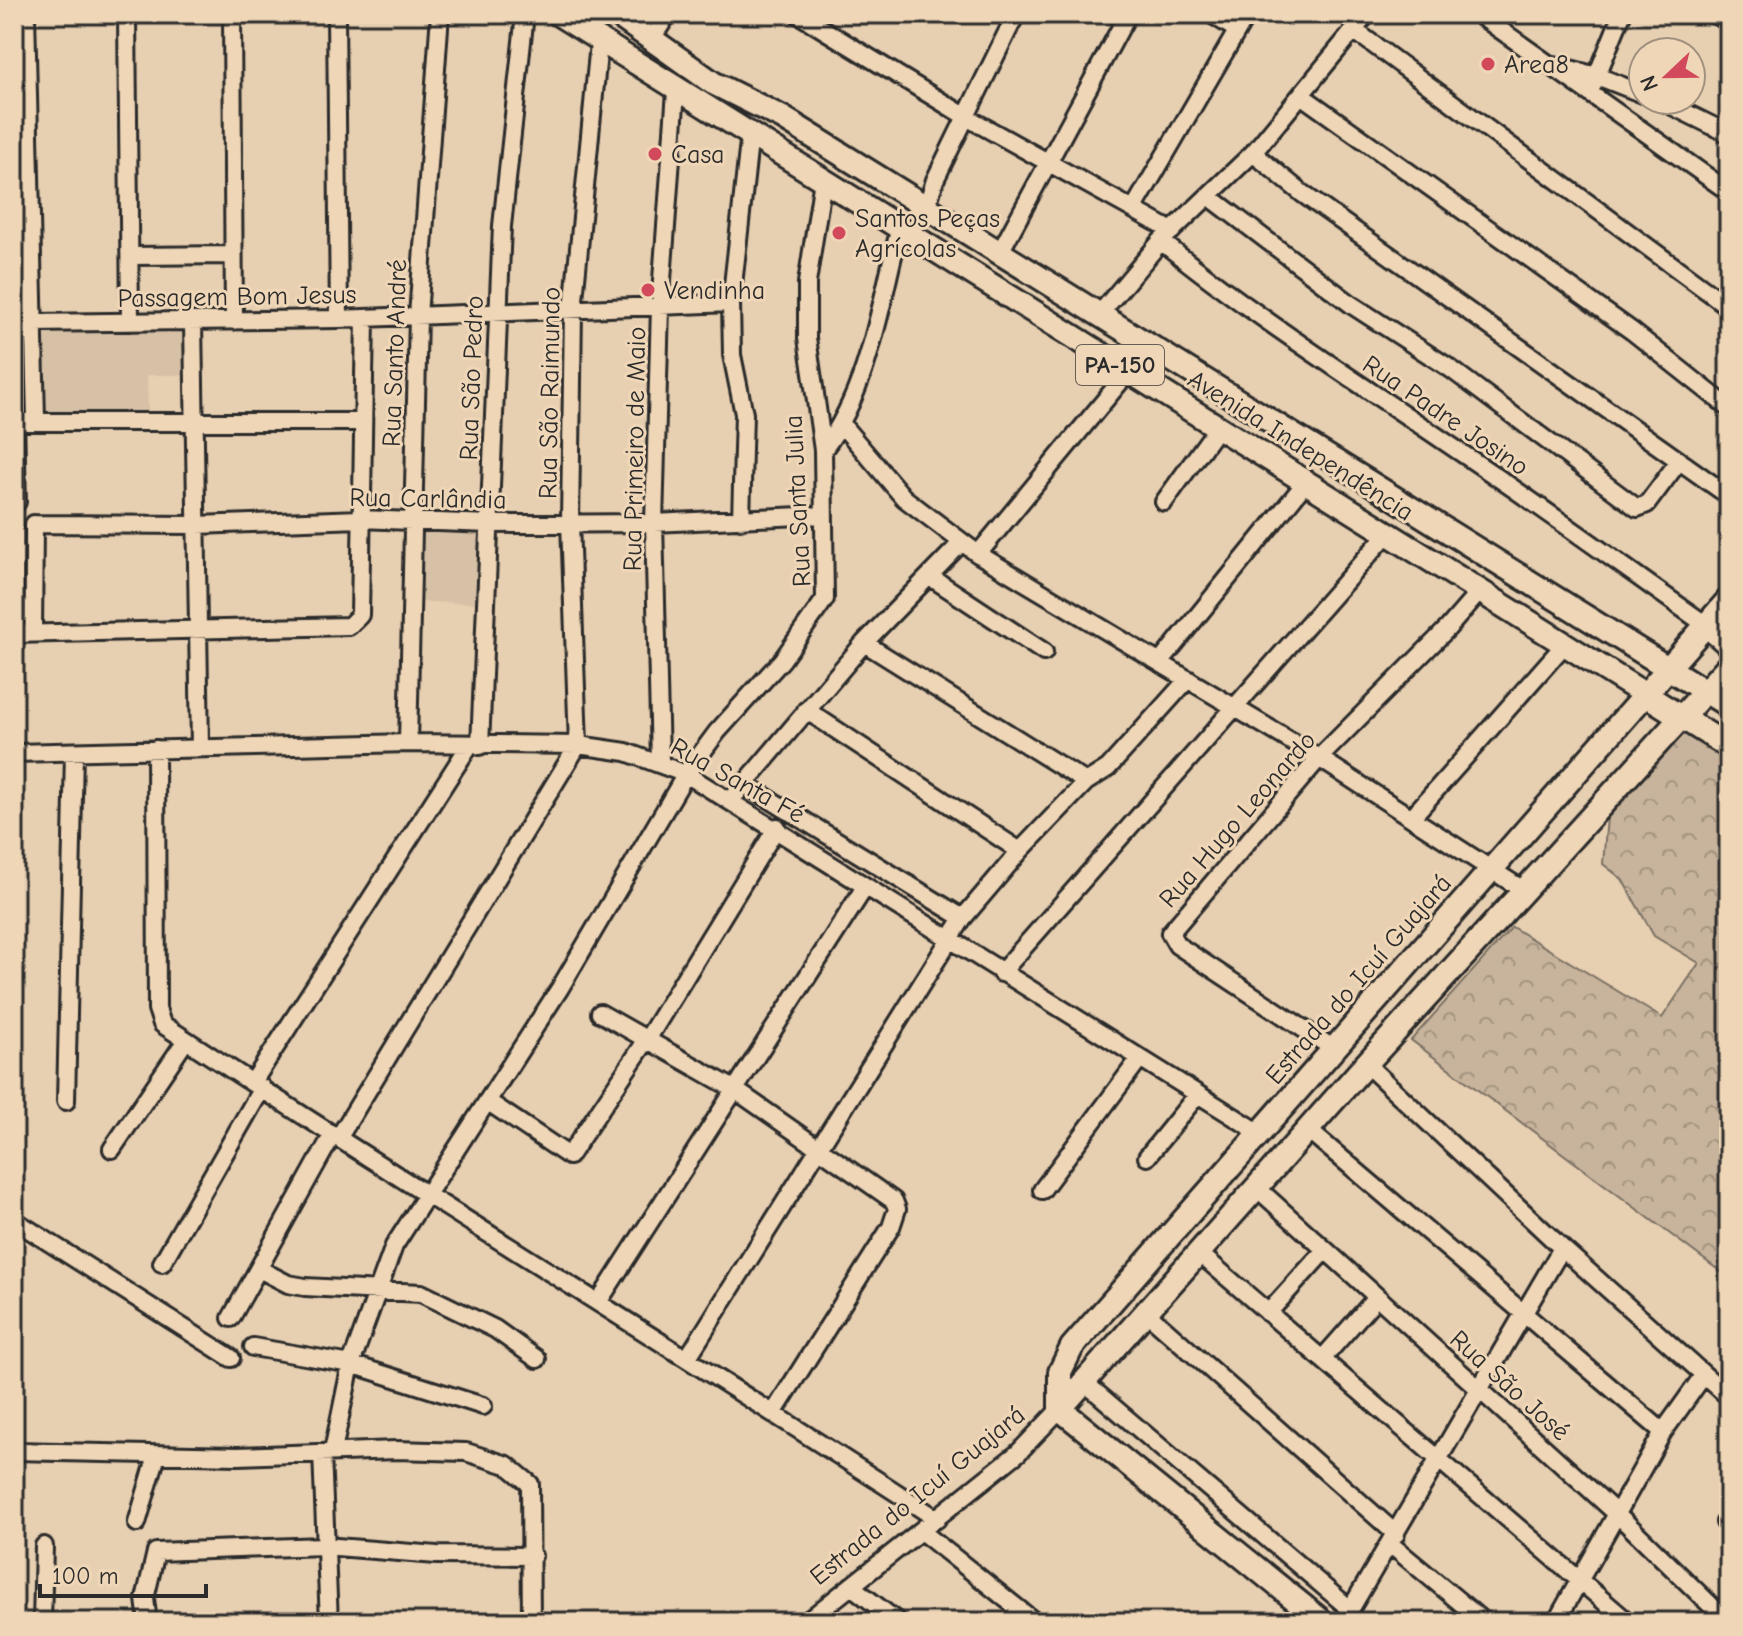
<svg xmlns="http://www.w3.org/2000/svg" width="1743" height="1636" font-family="'Comic Neue',sans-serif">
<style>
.built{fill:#d7c1a6}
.forest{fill:url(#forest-crowns);stroke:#7a7064;stroke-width:2}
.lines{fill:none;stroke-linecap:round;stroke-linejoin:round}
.minor-casing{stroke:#2b2b2b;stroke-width:22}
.major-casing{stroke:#2b2b2b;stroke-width:28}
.minor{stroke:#efd6b7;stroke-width:16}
.major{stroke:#efd6b7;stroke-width:22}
.poi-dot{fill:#d1495b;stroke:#efd6b7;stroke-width:3}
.labels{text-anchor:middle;stroke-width:6;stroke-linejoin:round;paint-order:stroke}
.shield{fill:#efd6b7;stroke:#665e55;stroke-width:2}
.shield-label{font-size:24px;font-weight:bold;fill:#2b2b2b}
.poi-label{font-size:26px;fill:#2b2b2b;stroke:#efd6b7;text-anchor:start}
.street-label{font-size:26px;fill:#2b2b2b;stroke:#efd6b7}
</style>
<defs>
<pattern id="forest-crowns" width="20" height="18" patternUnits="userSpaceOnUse" patternTransform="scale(2)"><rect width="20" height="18" fill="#c8b49c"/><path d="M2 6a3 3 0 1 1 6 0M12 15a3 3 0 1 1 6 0" fill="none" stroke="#a3937f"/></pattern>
</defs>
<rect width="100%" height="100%" fill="#e7cfb1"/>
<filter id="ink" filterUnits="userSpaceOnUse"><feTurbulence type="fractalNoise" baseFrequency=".0125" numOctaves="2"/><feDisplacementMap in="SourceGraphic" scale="16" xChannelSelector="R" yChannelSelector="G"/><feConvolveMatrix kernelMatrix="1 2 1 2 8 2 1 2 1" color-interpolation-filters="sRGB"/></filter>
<g filter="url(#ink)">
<path class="built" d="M188,330l1,45h-42l1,37 -104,3 1,-81z
M422,532h57v71l-59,-1z"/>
<path class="forest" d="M1683,730l46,30v518l-318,-238 101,-113 150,91 37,-55 -45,-27 -32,-57 -19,-15 4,-47z"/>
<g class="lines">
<defs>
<path id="minor" d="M26,14l10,405
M127,14l3,308
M232,14l2,307
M336,14l3,305
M798,14l170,104 204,113
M1211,14l26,16
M1478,14l251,178
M1713,14l16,8
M1355,31l374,276
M653,37l15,-23
M1554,65l43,11 46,18
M1593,85l29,-71
M1302,96l330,235 97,77
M1660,100l69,34
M1253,153l50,41 426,302
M1210,197l142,108 99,64 186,139 10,-4 32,-43
M1134,208l113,-194
M926,209l9,-29 81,-166
M1161,241c96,78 200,143 302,213 82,55 162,114 243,171
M999,254l129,-240
M132,256l101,-1
M1098,316l63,-75 92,-88 114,-139
M32,323l307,-4 392,-16
M193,323l7,424
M14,422h349
M15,422l2,80
M842,425l62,73 74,56 341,204 204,132
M823,450c47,-61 58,-150 77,-223
M1164,502l54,-75
M741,520l3,-106 -12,-59 -1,-52 19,-170
M34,524l163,1 163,-6 130,5 164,-1 168,-8
M978,554l151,-183
M929,576l115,76
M33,633l1,-109
M14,634l335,-8 11,-11 5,-297
M864,643l222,139
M1161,661l145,-179
M806,710l214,141
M408,743l10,-427 22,-302
M480,746l22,-520 23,-212
M156,749l1,260 5,15c256,169 518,327 775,495
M14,753l394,-10 170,2 48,7 60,22 574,359
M660,761l-6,-238 6,-216 16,-216
M743,783l220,135
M731,800l133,-157 98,-101
M1412,817l153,-173
M1001,973l387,-440
M600,1013l134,76 160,112 3,8 -6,18 -117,185
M1334,1049l-157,-104 -7,-12 149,-175 129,-130 32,-37
M1366,1064l196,184 167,149
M253,1082l216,-336
M66,1101l8,-348
M487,1101l82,55 79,-118 129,-211
M1307,1129l356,303
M339,1137l239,-392 -8,-223 3,-212 26,-267
M112,1149l74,-109
M1147,1157l51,-63
M1257,1188l358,324 113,110
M1042,1190l98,-132
M14,1220l217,138
M1200,1254l428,368
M162,1263l100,-175
M259,1269l29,15 17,3 116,6 74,36 42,30
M599,1301l266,-414
M1146,1312l250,222
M1268,1313l57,-63
M231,1318l102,-184
M253,1347l98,17 132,42
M688,1357l275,-439 57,-67 66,-69 22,-14 80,-89
M1323,1358l53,-60
M1084,1382l266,227
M14,1451l224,5 158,-6 70,2 41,13 23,19 1,138
M333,1451l18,-87 43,-118 166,-258 126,-214 31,-42 65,-72 43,-61 -2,-149 -16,-112v-55l16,-103
M322,1453l7,169
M1725,1522l4,-6
M137,1523l20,-68
M921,1531l114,91
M1390,1544l94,78
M851,1586l47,36
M42,1622l2,-76
M148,1622l-3,-23 11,-47 168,-6 113,9 96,1
M806,1622l212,-169 42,-44
M1343,1622l219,-374
M1556,1622l107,-190 40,-56"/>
<path id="major" d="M558,14l1171,733
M616,14l97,69 70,35 946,588
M1706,625l23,20
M1060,1409v-37l12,-25 657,-748
M1060,1409l306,-345 363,-399
M1060,1409l263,213"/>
</defs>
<use href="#minor" class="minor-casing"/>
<use href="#major" class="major-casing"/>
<use href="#minor" class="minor"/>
<use href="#major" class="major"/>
</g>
</g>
<g class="poi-dot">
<circle cx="1488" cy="64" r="8"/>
<circle cx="655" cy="154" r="8"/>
<circle cx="839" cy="233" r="8"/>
<circle cx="648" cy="290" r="8"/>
</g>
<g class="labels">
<rect class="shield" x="1076" y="345" width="88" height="40" rx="6"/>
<g class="shield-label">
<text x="1120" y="373">PA-150</text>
</g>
<g class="poi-label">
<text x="1504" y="73">Area8</text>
<text x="671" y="163">Casa</text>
<text x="855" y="227">Santos Peças<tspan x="855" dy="30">Agrícolas</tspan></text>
<text x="664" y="299">Vendinha</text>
</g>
<g class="street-label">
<text transform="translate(237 296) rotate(-1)" y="9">Passagem Bom Jesus</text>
<text transform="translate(394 353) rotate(-88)" y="9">Rua Santo André</text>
<text transform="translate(471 378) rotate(-88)" y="9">Rua São Pedro</text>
<text transform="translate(549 393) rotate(-89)" y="9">Rua São Raimundo</text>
<text transform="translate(1446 415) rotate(34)" y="9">Rua Padre Josino</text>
<text transform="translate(1301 445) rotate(32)" y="9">Avenida Independência</text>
<text transform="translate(634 449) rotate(-89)" y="9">Rua Primeiro de Maio</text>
<text transform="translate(428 498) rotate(1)" y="9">Rua Carlândia</text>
<text transform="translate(797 501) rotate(-93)" y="9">Rua Santa Julia</text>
<text transform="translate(738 780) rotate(29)" y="9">Rua Santa Fé</text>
<text transform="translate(1237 819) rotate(-49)" y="9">Rua Hugo Leonardo</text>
<text transform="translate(1358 979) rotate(-49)" y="9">Estrada do Icuí Guajará</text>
<text transform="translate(1510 1385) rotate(42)" y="9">Rua São José</text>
<text transform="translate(917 1495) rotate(-39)" y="9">Estrada do Icuí Guajará</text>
</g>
</g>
<rect width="1743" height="1636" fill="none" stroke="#efd6b7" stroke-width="48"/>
<rect x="24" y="24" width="1695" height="1588" fill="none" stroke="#2b2b2b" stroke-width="3" filter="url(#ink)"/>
<g transform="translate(1667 76) rotate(248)"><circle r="38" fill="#efd6b7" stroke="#a1927f" stroke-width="2"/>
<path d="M0-6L14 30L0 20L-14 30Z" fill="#d1495b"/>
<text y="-12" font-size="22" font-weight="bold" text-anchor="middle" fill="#2b2b2b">N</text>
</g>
<path d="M40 1584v12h166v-12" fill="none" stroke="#2b2b2b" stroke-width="4"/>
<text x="52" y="1584" font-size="24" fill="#2b2b2b" stroke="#efd6b7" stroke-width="6" paint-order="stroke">100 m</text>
</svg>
